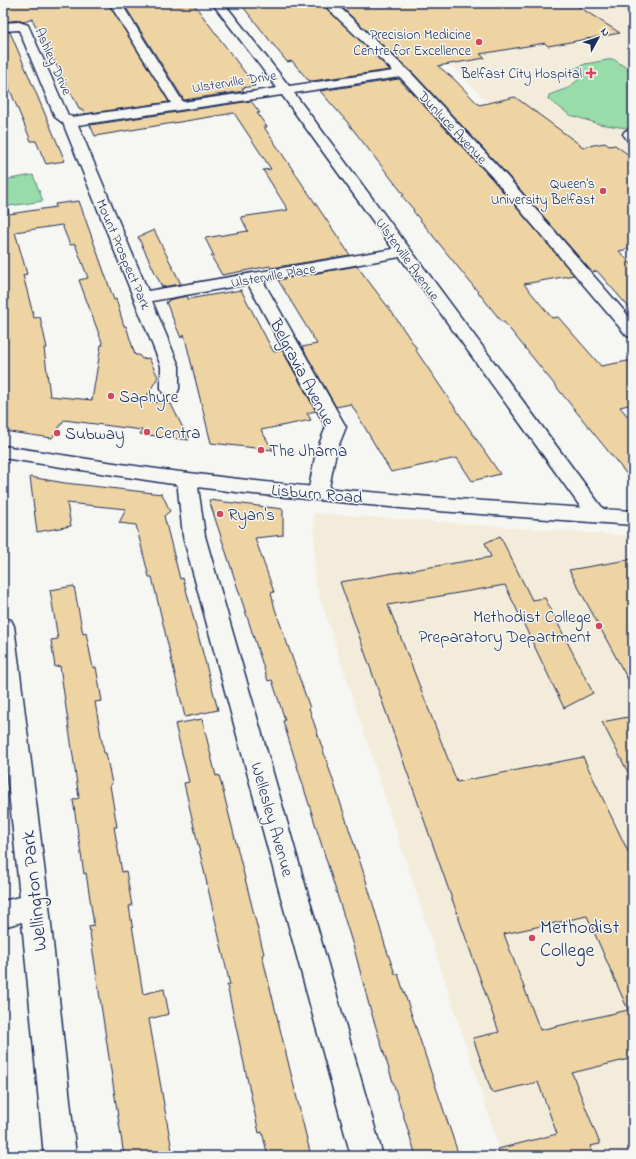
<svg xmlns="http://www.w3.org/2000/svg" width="636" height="1159" font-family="'Indie Flower',sans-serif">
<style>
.built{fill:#f4ecda}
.green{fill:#98dda9;stroke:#5a8684}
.building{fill:#eed3a3;stroke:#1b2f5e;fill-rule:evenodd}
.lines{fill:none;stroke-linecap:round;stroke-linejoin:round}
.street-casing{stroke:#1b2f5e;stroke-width:3}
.primary-casing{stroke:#1b2f5e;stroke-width:3}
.street{fill:#f6f6f2;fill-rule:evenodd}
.primary{fill:#f6f6f2;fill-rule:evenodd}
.poi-dot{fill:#d1495b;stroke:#f6f6f2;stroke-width:1.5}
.labels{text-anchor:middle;stroke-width:3;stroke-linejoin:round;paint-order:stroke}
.far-poi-label{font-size:14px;fill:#1b2f5e;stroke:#f6f6f2;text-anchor:end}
.far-street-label{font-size:14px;fill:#1b2f5e;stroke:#f6f6f2}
.street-label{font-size:17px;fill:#1b2f5e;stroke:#f6f6f2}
.poi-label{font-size:17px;fill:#1b2f5e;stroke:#f6f6f2;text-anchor:start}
.near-street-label{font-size:20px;fill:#1b2f5e;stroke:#f6f6f2}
.near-poi-label{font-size:20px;fill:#1b2f5e;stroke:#f6f6f2;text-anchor:start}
</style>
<rect width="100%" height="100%" fill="#f6f6f2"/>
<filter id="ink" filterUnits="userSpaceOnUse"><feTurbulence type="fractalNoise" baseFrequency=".025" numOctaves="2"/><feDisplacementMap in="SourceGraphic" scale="8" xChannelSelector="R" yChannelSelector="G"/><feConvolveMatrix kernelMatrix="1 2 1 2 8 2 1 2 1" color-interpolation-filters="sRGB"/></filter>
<g filter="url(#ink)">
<path class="built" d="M379,3h254v251l-12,-14 -163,-168z
M314,513l319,23v620h-131l-187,-574z"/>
<path class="green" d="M613,59l20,13v57l-34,-5 -29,-9 -22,-16 1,-4 19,-7 10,-8 -6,-10 13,-6z
M33,175l10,26 -40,6v-27z"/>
<path class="building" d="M3,3h105l61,99 -85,12 -1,-4h-3l-48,-91 -7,3 -6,-2 -16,2z
M123,3h70l62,83 -13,2 2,3 -60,9z
M240,3h81l69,67 -78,11 -4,-1 -16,-19 -5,1z
M337,3h236l47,30 -72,13 -3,-3 -65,11 5,4 -47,8 16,13 25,26 36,-8 68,50 22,-4 4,3 6,-1 18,13v90l-14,3 14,15v46l-36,-41 -5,1 -88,-101 -90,-97z
M3,32h7l55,129 -19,3 -10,-23h-5l-28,-68z
M399,79l93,100 82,96 -50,9 28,34 6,-1 43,49 32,-6v44l-13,3 13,16v59l-129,-160h-2l-89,-111 1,-1 -12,-14 2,-1 -56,-72 -28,-32z
M251,101l9,12h-3l10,14h-3l86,128 -79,13 -1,-2 -48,9 -11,-19h3l-9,-18 43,-7 -7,-14 47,-7 -25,-40 8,-1 -37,-56 -139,23 -5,-11z
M79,201l35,99 2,-1 8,27h2l9,29h4l3,4 7,-1 9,19 -14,24 27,3 18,36 -49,-6 2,-4 -78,-10 -12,18 -49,-7v-221l5,-1 1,5 47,-7 -1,-3zM62,225l8,20 5,-1 13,34 -9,2 24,65h-2l-9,55 -42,-4 -6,-48h3l-7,-31 -6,1 -11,-43 4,-1 -12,-42z
M154,230l27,54 -19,3 -24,-50z
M357,266l34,45 26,38h-2l85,125 -28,7 -15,-23 -66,14 -40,-68 -15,3 -34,-60 15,-3 -39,-64z
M241,290l31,59 2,3 8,-2 34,61 -9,2 4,7 -50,10 12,20 -62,-7 -27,-109 -3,4 -15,-36 3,-1 -1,-1 19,-4 1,3z
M30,477l35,6 97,11 8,17 -6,5 11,43 5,20 3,-1 35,132 -33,7 -33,-140h-3l-13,-52 -17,-2 7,-14 -59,-6 4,23 -34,6z
M209,500l74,9v26l-28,3 19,54 -3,1 4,16 35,99h-1l56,169 20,68 10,29h3l61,182h-43l-47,-151 -14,-53 -72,-231 2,-1 -13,-40 -4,1z
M500,536l32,64 13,-2 48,95 -29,15 -59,-123 -117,20 69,177 126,-25 50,105v196l-61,15 28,71 -10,2 4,10h-95l-1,-7 59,-15 -19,-52 -46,11 -19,-55 26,-6 -159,-450 151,-25 -6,-14zM587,916l41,94 -88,20 -36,-96z
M633,559v130l-64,-119z
M74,586l9,48 3,-1 7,35 3,-1 6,34 -7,1 9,51h2l6,31 -2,1 7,42h-3l8,45 4,-1 6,35h-3l14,88 21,-5 5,25 -20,5 24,137h-49l-35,-230 5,-1 -8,-52 -2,1 -11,-74 6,-2 -19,-132 -5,1 -4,-27 7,-1 -8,-49z
M633,716v66l-31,-60z
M202,719l14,57 3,-1 45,179 -2,1 49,201h-43l-6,-24 -3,1 -32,-148h3l-46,-202 5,-1 -14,-58z"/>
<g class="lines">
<defs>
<path id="street" d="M109,3h12l62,99 94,-14 -65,-85h12l65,83 104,-15 -71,-68h13l78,72 90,97 130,149v16l-6,-1 -134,-158 -93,-101 -106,16 310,417 3,5 -3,5 -7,2 -7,-2 -190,-263 -137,24 83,146 -10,25 -8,41 -3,5 -7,2 -7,-2 -3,-5 8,-41 10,-25 -78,-143 -96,17 27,65v23l-2,4 -7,2 -7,-2 -2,-4v-23l-98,-243 -8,-6 -36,-87 -16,1v-8l16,-1 9,3 40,90 4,2 99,-14zM282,95l111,154 -245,42 -70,-166z
M619,3h14v8l-4,-1z
M630,130l3,1v11l-5,-1 -5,-7 2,-3z
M187,473l7,2 3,5 8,56 178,620h-32l-168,-620 -6,-56 3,-5z
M3,618l8,2 3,6 35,280 27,250h-32l-22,-234 -19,5v-26l17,-4 -17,-162z"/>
<path id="primary" d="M3,446c62,9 124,20 186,27 147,19 296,28 444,38v14l-222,-16 -167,-16 -78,-10 -163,-25z"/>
</defs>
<use href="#street" class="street-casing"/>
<use href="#primary" class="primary-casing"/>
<use href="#street" class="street"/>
<use href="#primary" class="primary"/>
</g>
</g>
<g class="poi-dot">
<circle cx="479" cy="42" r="4"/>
<path d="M589 67h4v4h4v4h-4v4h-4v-4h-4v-4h4z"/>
<circle cx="603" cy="191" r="4"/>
<circle cx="111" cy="396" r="4"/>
<circle cx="147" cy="432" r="4"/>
<circle cx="57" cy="433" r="4"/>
<circle cx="261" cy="450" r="4"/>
<circle cx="220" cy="514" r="4"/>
<circle cx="599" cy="626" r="4"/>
<circle cx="532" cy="938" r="4"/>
</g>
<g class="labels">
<g class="far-poi-label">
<text x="471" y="39">Precision Medicine<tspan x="471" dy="16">Centre for Excellence</tspan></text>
<text x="582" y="78">Belfast City Hospital</text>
<text x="595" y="188">Queen's<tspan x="595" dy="16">University Belfast</tspan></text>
</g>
<g class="far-street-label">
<text transform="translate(54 61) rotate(66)" y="5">Ashley Drive</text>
<text transform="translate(234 81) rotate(-9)" y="5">Ulsterville Drive</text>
<text transform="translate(453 127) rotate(47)" y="5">Dunluce Avenue</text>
<text transform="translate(124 254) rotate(67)" y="5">Mount Prospect Park</text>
<text transform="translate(408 259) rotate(54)" y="5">Ulsterville Avenue</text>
<text transform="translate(273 275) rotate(-10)" y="5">Ulsterville Place</text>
</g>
<g class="street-label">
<text transform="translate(303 372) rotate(62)" y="6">Belgravia Avenue</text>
<text transform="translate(317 493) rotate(5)" y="6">Lisburn Road</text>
<text transform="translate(273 819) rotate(74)" y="6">Wellesley Avenue</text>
</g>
<g class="poi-label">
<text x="119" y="402">Saphyre</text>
<text x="155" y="438">Centra</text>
<text x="65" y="439">Subway</text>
<text x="269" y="456">The Jharna</text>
<text x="228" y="520">Ryan's</text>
<text x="591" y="622" text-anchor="end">Methodist College<tspan x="591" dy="20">Preparatory Department</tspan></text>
</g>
<g class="near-street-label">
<text transform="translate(33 891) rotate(-96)" y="7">Wellington Park</text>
</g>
<g class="near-poi-label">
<text x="540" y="933">Methodist<tspan x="540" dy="23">College</tspan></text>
</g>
</g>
<rect width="636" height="1159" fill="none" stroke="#f6f6f2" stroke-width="16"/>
<rect x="8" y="8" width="620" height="1143" fill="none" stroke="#1b2f5e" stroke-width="1.5" filter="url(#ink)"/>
<g transform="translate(598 38) rotate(50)" stroke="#f6f6f2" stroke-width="3" paint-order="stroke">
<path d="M0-3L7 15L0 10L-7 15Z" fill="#1b2f5e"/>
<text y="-6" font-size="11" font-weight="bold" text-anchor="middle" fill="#1b2f5e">N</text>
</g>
</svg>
